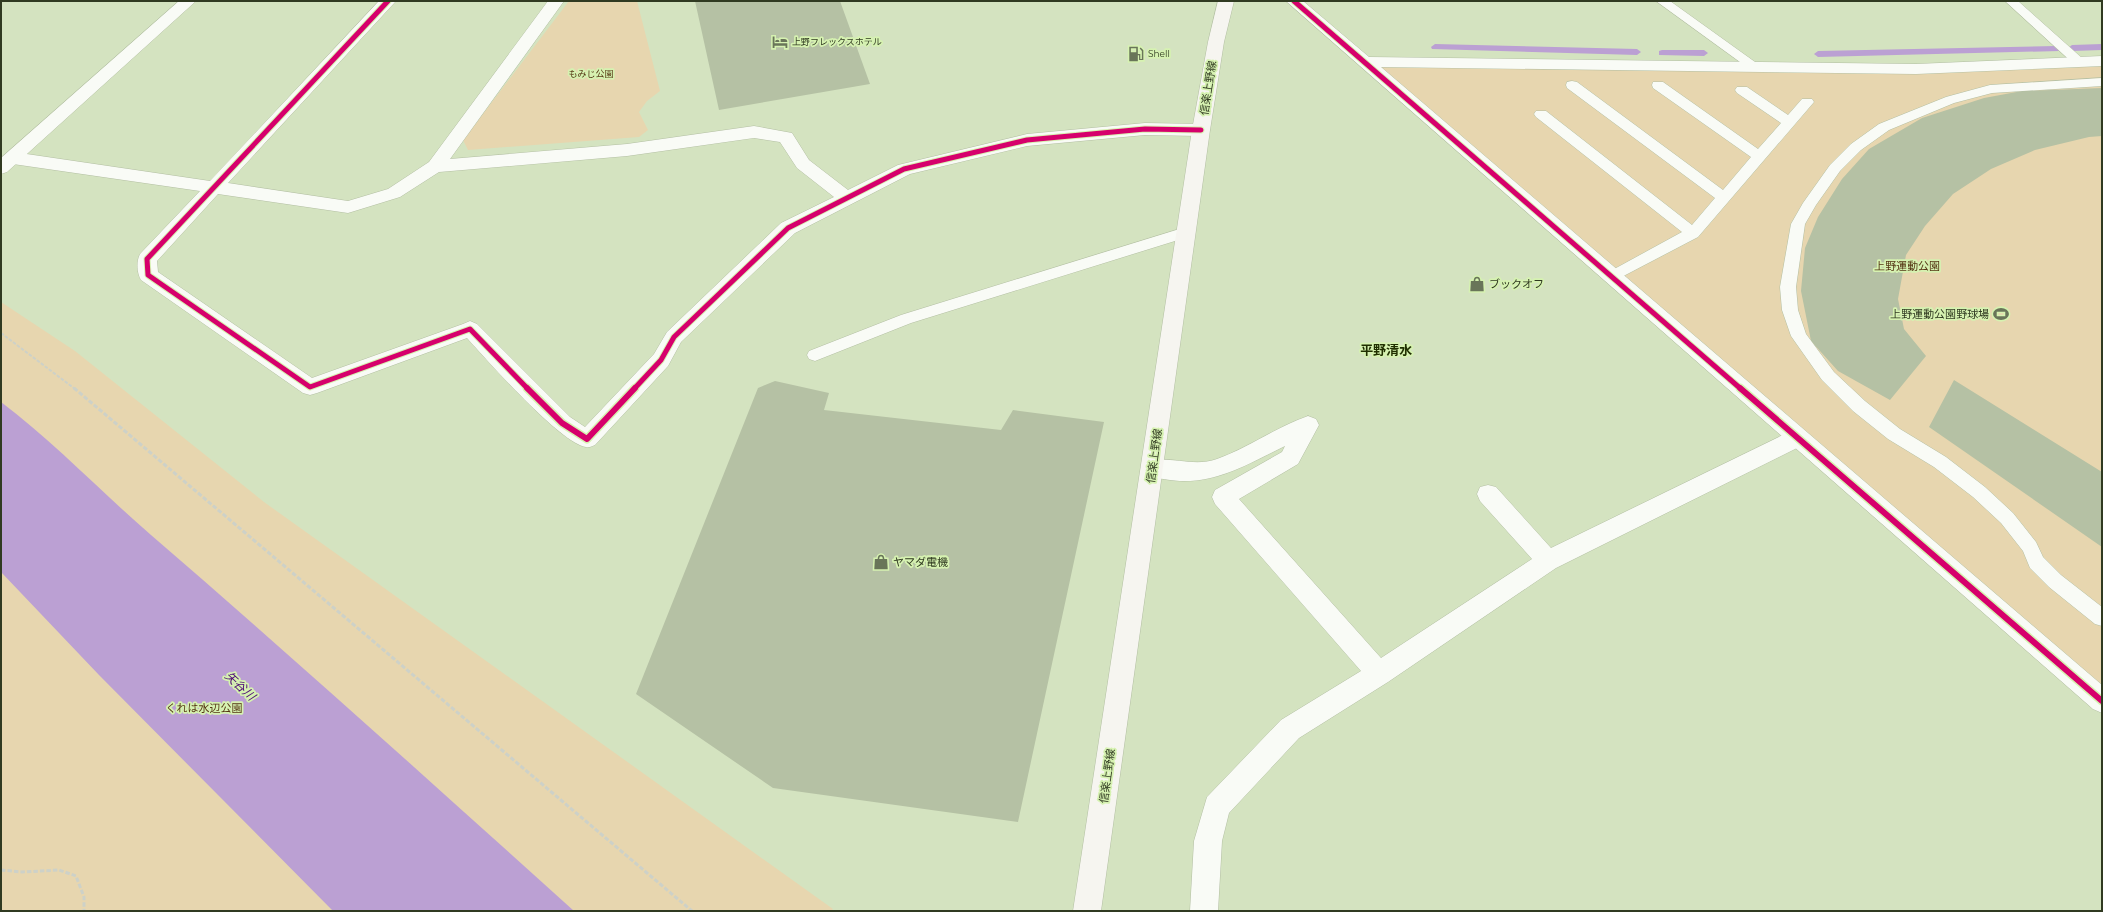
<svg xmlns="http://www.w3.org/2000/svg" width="2103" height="912" font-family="Montserrat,'Noto Sans JP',sans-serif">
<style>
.green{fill:#e7d6af}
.water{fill:#bba0d3}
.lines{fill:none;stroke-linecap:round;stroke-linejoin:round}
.stream{fill:#bba0d3;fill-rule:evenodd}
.building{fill:#b5c1a4}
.service-casing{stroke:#b3bfa3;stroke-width:1}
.minor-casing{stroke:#b3bfa3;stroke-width:1}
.tertiary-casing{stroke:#b3bfa3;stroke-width:1}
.secondary-casing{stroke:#b3bfa3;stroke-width:1}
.path-far1{stroke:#cdd1c8;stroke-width:2;stroke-dasharray:3.5 1.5;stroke-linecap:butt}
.path{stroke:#cdd1c8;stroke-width:3;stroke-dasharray:4.5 2;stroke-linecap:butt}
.service{fill:#f9fbf6;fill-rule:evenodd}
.minor{fill:#f9fbf6;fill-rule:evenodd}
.tertiary{fill:#f9fbf6;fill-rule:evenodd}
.secondary{fill:#f6f5f0;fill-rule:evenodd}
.cycleway-far1-casing{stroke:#d6f2b1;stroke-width:7}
.cycleway-casing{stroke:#d6f2b1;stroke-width:9}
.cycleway-far1{stroke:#d6006c;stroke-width:5}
.cycleway{stroke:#d6006c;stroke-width:6}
.labels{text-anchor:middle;stroke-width:3.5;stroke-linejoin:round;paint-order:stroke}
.far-poi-label{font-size:9px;fill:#303a21;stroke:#d6f2b1;text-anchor:start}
.far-park-label{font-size:9px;fill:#553614;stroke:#d6f2b1}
.street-label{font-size:11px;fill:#303a21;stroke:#d6f2b1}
.park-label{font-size:11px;fill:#553614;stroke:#d6f2b1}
.poi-label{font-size:11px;fill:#303a21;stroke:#d6f2b1;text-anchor:start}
.water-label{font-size:12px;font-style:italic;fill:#4e0b77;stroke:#d6f2b1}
.quarter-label{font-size:13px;font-weight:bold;fill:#202f00;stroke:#d6f2b1}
</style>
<rect width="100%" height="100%" fill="#d4e3c0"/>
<path class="green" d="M569,1h68l23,90 -13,10 -8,11 9,18 -9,7 -171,13 -5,-10z
M1371,64l546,7 185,-7v631z
M1,302l74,49 189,151 569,407 -2,2h-830z"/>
<path class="water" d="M1,402c53,40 99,89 150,133 143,123 283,250 423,376h-241l-234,-236 -98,-103z"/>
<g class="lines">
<path class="stream" d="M1435,44l202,5 4,3 -4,3 -205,-6 -1,-2z
M2102,44v6l-30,1 -4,-3 4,-3z
M2056,46l3,1v4l-241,6 -4,-3 4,-3z
M1662,50h42l4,3 -4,3 -45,-1v-4z"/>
</g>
<path class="building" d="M695,1h145l30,83 -151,26z
M2102,88v48l-13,1 -54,13 -44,19 -38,25 -28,32 -19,29 -8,44 6,30 22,27 -36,44 -52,-29 -27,-30 -10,-50 4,-43 13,-31 24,-38 27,-30 53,-31 62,-20 38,-7z
M1954,380l148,92v75l-173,-120z
M775,381l54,12 -5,17 177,20 12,-20 91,12 -86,400 -245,-34 -137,-94 122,-306z"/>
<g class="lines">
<defs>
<path id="service" d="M1656,1h14l92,66 -6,4 -5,-1z
M2005,1h13l65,58 2,3 -2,3h-8z
M2102,78v8l-110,7 -38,10 -65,27 -28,20 -21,21 -24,34 -11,19 -9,63 2,23 8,24 28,38 31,29 35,28 46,28 39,30 28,26 23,29 7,15 18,18 41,32v19l-7,-2 -46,-37 -19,-19 -7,-17 -22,-28 -28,-26 -39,-30 -46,-28 -35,-28 -31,-31 -31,-44 -9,-26 -2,-23 11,-63 12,-21 27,-38 21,-21 28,-20 67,-27 44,-12z
M1572,81l5,1 146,108 28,-33 -98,-69 -1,-3 1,-3h10l95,67 23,-26 -44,-30 -2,-3 2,-3h10l41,28 14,-16h10l2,3 -116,135 -86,45 -5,-1 -3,-4 3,-4 75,-41 -146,-115 -2,-3 2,-3h10l146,114 23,-27 -148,-110 -1,-3 1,-3z
M1186,227l5,1 2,4 -2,4 -280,87 -96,38 -6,-2 -2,-4 2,-4 92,-36z"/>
<path id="minor" d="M379,1h17l-168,182 120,18 40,-12 41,-27 119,-161h16l-114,158 177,-15 127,-18 38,7 17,27 39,30 50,-25 129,-31 118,-11 56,1 6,2 3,4 -3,4 -6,2 -56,-1 -118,11 -117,28 -115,59 -114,109 -13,24 -73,79c-3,1 -6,3 -9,2 -25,-3 -99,-87 -119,-109l-150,55 -7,2 -7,-2 -162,-113c-4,-7 -5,-18 -1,-26l60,-63 -187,-27 -6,-2 -3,-4 3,-4 6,-2 197,29zM754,138l26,4 17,26 37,29 -53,26 -114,109 -13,22 -69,73 -15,-10 -93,-93 -7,-3 -7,3 -151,54 -154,-106 -1,-11 61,-67 130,19 52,-16 39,-25 188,-16z
M1308,416l8,3 3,6 -21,39 -59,35 142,159 151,-99 -52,-58 -3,-7 3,-7 8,-2 8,2 55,61 238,-116 8,-3 8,3 3,6 -3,6 -249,124 -168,114 -89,56 -70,75 -7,28 -4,70h-28l4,-70 13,-44 74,-77 80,-49 -146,-167 -3,-7 3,-7 67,-38 3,-6c-49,24 -84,47 -141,28l-3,-6 3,-6c23,-8 48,6 73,-3 31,-11 59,-32 91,-43z"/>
<path id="tertiary" d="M179,1h17l-189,171 -6,2v-16z
M1286,1h17l66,56 547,7 186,-8v10l-186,8 -535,-7 721,618v28l-9,-4z"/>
<path id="secondary" d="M1218,1h16l-10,41 -14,88 -109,781h-28l119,-781 16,-88z"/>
</defs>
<use href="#service" class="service-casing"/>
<use href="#minor" class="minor-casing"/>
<use href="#tertiary" class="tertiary-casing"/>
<use href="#secondary" class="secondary-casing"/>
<path class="path-far1" d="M1,333l74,56"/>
<path class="path" d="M74,388l618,523
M1,870l21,2 37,-2 17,6 8,21v14"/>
<use href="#service" class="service"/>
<use href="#minor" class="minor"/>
<use href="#tertiary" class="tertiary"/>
<use href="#secondary" class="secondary"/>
<defs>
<path id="cycleway-far1" d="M388,1l-241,258 1,16 162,112 160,-58 58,60
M1294,1l447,388
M634,389l27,-29 13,-23 114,-109 116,-59 123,-29 118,-11 56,1"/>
<path id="cycleway" d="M527,388l35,35 25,16 48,-51
M1740,388l362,313"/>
</defs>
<use href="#cycleway-far1" class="cycleway-far1-casing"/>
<use href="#cycleway" class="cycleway-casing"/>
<use href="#cycleway-far1" class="cycleway-far1"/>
<use href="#cycleway" class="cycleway"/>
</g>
<defs>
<symbol id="hotel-bare" viewBox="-9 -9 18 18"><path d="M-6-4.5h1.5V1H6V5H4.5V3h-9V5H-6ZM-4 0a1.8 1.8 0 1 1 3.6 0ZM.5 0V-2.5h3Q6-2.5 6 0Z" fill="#697559" stroke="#d6f2b1" stroke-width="2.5" paint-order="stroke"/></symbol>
<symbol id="fuel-bare" viewBox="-9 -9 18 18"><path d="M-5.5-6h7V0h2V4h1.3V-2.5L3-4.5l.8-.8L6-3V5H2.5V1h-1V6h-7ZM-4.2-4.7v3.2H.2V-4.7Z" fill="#697559" stroke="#d6f2b1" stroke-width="2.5" paint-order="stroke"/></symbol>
<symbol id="shop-bare" viewBox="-9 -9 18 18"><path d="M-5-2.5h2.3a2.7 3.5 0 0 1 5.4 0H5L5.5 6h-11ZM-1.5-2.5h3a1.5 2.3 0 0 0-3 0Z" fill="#697559" stroke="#d6f2b1" stroke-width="2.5" paint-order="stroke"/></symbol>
<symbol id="stadium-bare" viewBox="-9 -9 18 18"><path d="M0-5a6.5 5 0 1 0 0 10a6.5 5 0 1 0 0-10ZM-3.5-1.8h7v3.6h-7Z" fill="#697559" stroke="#d6f2b1" stroke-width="2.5" paint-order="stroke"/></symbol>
</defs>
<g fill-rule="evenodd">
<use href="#hotel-bare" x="769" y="31" width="22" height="22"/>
<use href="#fuel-bare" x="1125" y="43" width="22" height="22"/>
<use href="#shop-bare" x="1466" y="273" width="22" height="22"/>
<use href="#stadium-bare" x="1990" y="303" width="22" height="22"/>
<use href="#shop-bare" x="870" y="551" width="22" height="22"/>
</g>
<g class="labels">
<g class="far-poi-label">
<text x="792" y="45">上野フレックスホテル</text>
<text x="1148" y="57">Shell</text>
</g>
<g class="far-park-label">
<text x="591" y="77">もみじ公園</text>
</g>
<g class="street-label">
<text transform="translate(1208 88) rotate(-81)" y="4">信楽上野線</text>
<text transform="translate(1154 456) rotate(-82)" y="4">信楽上野線</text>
<text transform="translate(1107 776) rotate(-82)" y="4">信楽上野線</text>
</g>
<g class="park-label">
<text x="1907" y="270">上野運動公園</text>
<text x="204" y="712">くれは水辺公園</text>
</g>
<g class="poi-label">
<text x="1489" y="288">ブックオフ</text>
<text x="1989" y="318" text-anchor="end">上野運動公園野球場</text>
<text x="893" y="566">ヤマダ電機</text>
</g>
<g class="water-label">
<text transform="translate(240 686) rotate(43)" y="4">矢谷川</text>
</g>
<g class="quarter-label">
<text x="1386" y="355">平野清水</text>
</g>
</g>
<rect width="2103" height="912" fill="none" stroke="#303a21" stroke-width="4"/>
</svg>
